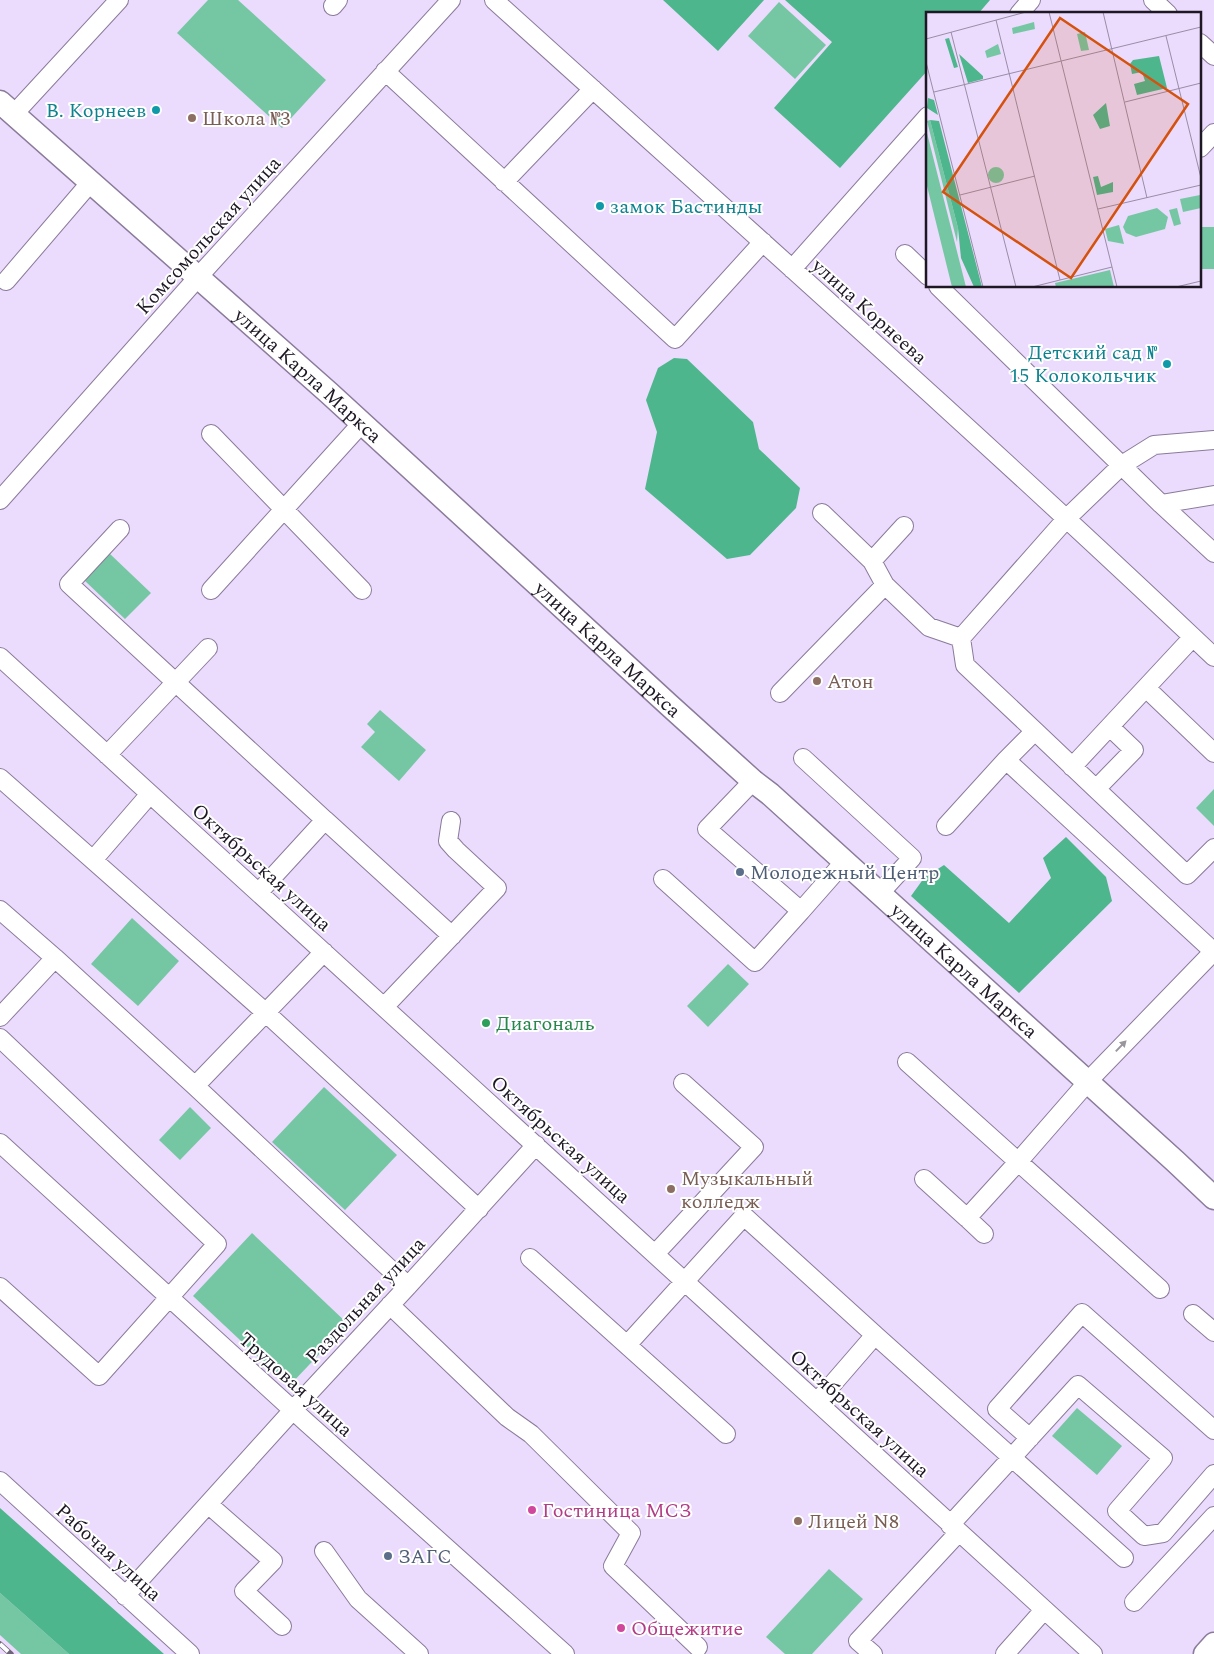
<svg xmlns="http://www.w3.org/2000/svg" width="1214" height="1654" font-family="Spectral,serif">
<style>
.green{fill:#75c7a4}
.forest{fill:#4db68d}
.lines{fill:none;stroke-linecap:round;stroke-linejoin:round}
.minor-casing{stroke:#8a7b9a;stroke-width:20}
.major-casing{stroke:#8a7b9a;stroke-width:25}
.minor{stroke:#fff;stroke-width:18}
.major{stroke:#fff;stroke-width:22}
.rail-casing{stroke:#6f657a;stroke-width:5.5}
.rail{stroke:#fff;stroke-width:4;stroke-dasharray:11;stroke-linecap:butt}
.oneway{fill:#9a979c}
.culture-dot{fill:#0f9aa8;stroke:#fff;stroke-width:2}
.education-dot{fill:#8d6e63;stroke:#fff;stroke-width:2}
.service-dot{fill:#5c6f8a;stroke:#fff;stroke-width:2}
.leisure-dot{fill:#2e9e5b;stroke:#fff;stroke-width:2}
.hotel-dot{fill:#d1479c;stroke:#fff;stroke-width:2}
.labels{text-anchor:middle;stroke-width:4;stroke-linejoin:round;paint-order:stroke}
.culture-label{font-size:20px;fill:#0d838f;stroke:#fff;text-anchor:end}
.education-label{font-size:20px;fill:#785e54;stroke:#fff;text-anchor:start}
.street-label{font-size:20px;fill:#1e1824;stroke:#fff}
.service-label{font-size:20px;fill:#4e5e75;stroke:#fff;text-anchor:start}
.leisure-label{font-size:20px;fill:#27864d;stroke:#fff;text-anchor:start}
.hotel-label{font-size:20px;fill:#b23c85;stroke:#fff;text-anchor:start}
.inset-road{fill:none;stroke:#998da6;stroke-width:1}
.view{fill:#d4520e;fill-opacity:0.15;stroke:#d4520e;stroke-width:2.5}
.inset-edge{fill:none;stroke:#1e1824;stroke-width:2.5}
</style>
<rect width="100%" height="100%" fill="#ebdbfd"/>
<path class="green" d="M208,0h30l88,80 -44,48 -105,-95z
M779,2l47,43 -31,34 -47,-43z
M1200,227h14v42h-14z
M109,553l42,40 -26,26 -41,-39z
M380,710l46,40 -27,31 -38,-34 14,-15 -8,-8z
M1214,789v37l-18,-18z
M132,918l47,43 -41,45 -47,-42z
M728,964l21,20 -41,43 -21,-21z
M324,1087l73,68 -52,55 -73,-68z
M190,1107l21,21 -31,32 -21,-20z
M252,1233l96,91 -59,62 -96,-90z
M1077,1408l45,38 -25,29 -45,-39z
M829,1569l34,30 -51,55h-27l-19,-17z
M0,1593l69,61h-48l-21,-19z"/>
<path class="forest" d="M663,0h101l-46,51z
M785,0h205l-12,14h-50v56l-88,98 -66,-60 58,-66z
M674,358l13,1 66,63 6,27 41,39 -4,20 -46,47 -23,4 -82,-70 12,-57 -11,-32 12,-32z
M1066,837l40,40 6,24 -93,92 -108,-97 13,-18 20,-13 65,58 42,-45 -8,-20z
M0,1508l164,146h-95l-69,-61z"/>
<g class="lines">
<defs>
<path id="minor" d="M494,0c241,218 484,433 720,657
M1153,0l15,14
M333,6l5,-6
M1019,14l12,-14
M1200,43l14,13
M385,71l290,268 88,-97
M13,115l106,-115
M1200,148l14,-15
M504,182l89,-93
M905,254l23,22
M792,269l136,-153
M6,281l84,-98
M938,286l223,218
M211,434l151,156
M1214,495l-53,9 53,49
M0,500l208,-234 243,-266
M822,513l50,48
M904,526l-32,35 13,24 44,42 32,11 106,-120 55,-53 32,-20 60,-5
M120,529l-51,55 256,236 -66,72
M211,590l151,-167
M961,638l4,27 70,66 -29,29 208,192
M0,657l1093,997
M1146,688l68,65
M780,693l105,-108
M1035,731l61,58 38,-39 -24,-23
M107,755l101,-107
M803,758l109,100 -32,35
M1072,767l121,-130
M0,778l265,234 214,197
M753,781l-46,48 94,82 44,-50
M1096,789l91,86 27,-27
M325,820l127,116
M946,826l60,-66
M93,860l57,-66
M663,879l92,83 46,-51
M0,910l55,48
M384,1007l113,-119 -41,-38 -8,-9 3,-20
M0,1017l55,-59 140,128 213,200
M0,1038l217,206 -118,132 -99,-89
M907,1062l253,227
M195,1086l129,-134
M0,1143l306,279 259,232
M924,1179l43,39 51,-56 74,-85 122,-126
M967,1218l17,16
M655,1254l99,-107 -71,-64
M530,1258l196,176
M390,1305l117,112 24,17 100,99 -18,33 85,81
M1193,1314l21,18
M627,1345l117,-129 131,119
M817,1402l58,-67 249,223
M1030,1438l-33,-29 85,-96 132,117
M0,1481l190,173
M208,1504l65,57 -29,30 38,35
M950,1525l128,-140 85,73 -46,53 27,25 19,-3 51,-59
M324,1551l34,48 61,55
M125,1596l168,-186 115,-124 128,-141
M1134,1602l80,-86
M873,1654l-15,-13 101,-109
M1005,1654l39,-44"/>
<g id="major">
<path id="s1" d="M0,102l329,291 340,312 84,76 17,13 406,368 38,36"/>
<path d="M1205,1654l9,-10"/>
</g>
</defs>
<use href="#minor" class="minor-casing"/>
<use href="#major" class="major-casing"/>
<use href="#minor" class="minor"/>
<use href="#major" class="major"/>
<defs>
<path id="rail" d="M0,1644l11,10"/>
</defs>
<use href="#rail" class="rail-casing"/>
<use href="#rail" class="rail"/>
</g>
<defs><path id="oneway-solid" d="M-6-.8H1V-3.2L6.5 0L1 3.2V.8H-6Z" transform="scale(1.25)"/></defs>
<use class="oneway" href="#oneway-solid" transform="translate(1121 1046) rotate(-46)"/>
<g class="culture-dot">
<circle cx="156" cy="110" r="5"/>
<circle cx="600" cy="206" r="5"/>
<circle cx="1167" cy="364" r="5"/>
</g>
<g class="education-dot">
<circle cx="192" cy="118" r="5"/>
<circle cx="817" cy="681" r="5"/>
<circle cx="671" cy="1189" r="5"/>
<circle cx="798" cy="1521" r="5"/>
</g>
<g class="service-dot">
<circle cx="740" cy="872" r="5"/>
<circle cx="388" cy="1556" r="5"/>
</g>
<circle class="leisure-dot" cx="486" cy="1023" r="5"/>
<g class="hotel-dot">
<circle cx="532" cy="1510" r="5"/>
<circle cx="621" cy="1628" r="5"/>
</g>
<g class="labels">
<g class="culture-label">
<text x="146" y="117">В. Корнеев</text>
<text x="610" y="213" text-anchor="start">замок Бастинды</text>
<text x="1157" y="359">Детский сад №<tspan x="1157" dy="23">15 Колокольчик</tspan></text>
</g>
<g class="education-label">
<text x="202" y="125">Школа №3</text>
<text x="827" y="688">Атон</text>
<text x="681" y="1185">Музыкальный<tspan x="681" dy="23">колледж</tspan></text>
<text x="808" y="1528">Лицей N8</text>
</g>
<g class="street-label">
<text transform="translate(208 235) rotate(-48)" y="7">Комсомольская улица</text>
<text transform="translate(870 311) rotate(42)" y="7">улица Корнеева</text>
<text dy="7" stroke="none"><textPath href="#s1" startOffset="412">улица Карла Маркса</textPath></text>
<text dy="7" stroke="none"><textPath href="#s1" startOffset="818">улица Карла Маркса</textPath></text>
<text transform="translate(262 867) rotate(42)" y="7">Октябрьская улица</text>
<text dy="7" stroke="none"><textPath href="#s1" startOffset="1298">улица Карла Маркса</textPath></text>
<text transform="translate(561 1139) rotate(42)" y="7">Октябрьская улица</text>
<text transform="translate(365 1300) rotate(-47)" y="7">Раздольная улица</text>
<text transform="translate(296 1384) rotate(42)" y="7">Трудовая улица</text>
<text transform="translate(860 1413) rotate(42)" y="7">Октябрьская улица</text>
<text transform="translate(109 1552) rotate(42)" y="7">Рабочая улица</text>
</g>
<g class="service-label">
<text x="750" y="879">Молодежный Центр</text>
<text x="398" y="1563">ЗАГС</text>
</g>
<g class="leisure-label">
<text x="496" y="1030">Диагональ</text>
</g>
<g class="hotel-label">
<text x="542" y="1517">Гостиница МСЗ</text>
<text x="631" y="1635">Общежитие</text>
</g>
</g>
<g transform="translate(926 12)">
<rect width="275" height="275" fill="#ebdbfd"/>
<path d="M108,10l1,7 -22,5 -1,-6zM159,20l4,18 -8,1 -4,-17zM72,32l3,10 -14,4 -2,-7zM4,108l28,108 -1,14 -30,-121zM0,119l1,2 39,154h-14l-26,-105zM62 163a8 8 0 1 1 16 0a8 8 0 1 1-16 0ZM274,183l1,13 -18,4 -3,-13zM231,196l11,9 -3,12 -29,8 -10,-4 -3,-6 5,-11zM251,196l4,16 -7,2 -5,-16zM193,213l5,19 -16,-3 -3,-12zM184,258l4,17h-58l-1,-4z" fill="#75c7a4"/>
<path d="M23,26l9,29 -4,1 -9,-29zM33,42l24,22v3l-15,4zM233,44l8,32 -30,7 -3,-11 11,-3 -3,-9 -10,2 -2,-10 3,-4zM2,86l6,2 4,15 -11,-7zM180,91l4,23 -10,3 -7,-14zM4,108l9,1 43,166h-8l-13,-29 -3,-30zM172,164l3,11 12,-5v10l-16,3 -4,-18z" fill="#4db68d"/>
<path class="inset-road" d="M177,0l44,186M70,8l64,260M25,20l65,255M240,24l35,142M0,27l100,-27M0,50l57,225M8,80l267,-65M199,90l76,-19M34,183l75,-19M172,197l103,-24M186,255l5,20M106,275l80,-20 -63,-255M250,275l25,-6"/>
<path class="view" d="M134,6l128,86 -117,174 -128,-86z"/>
<rect width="275" height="275" class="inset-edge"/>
</g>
</svg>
